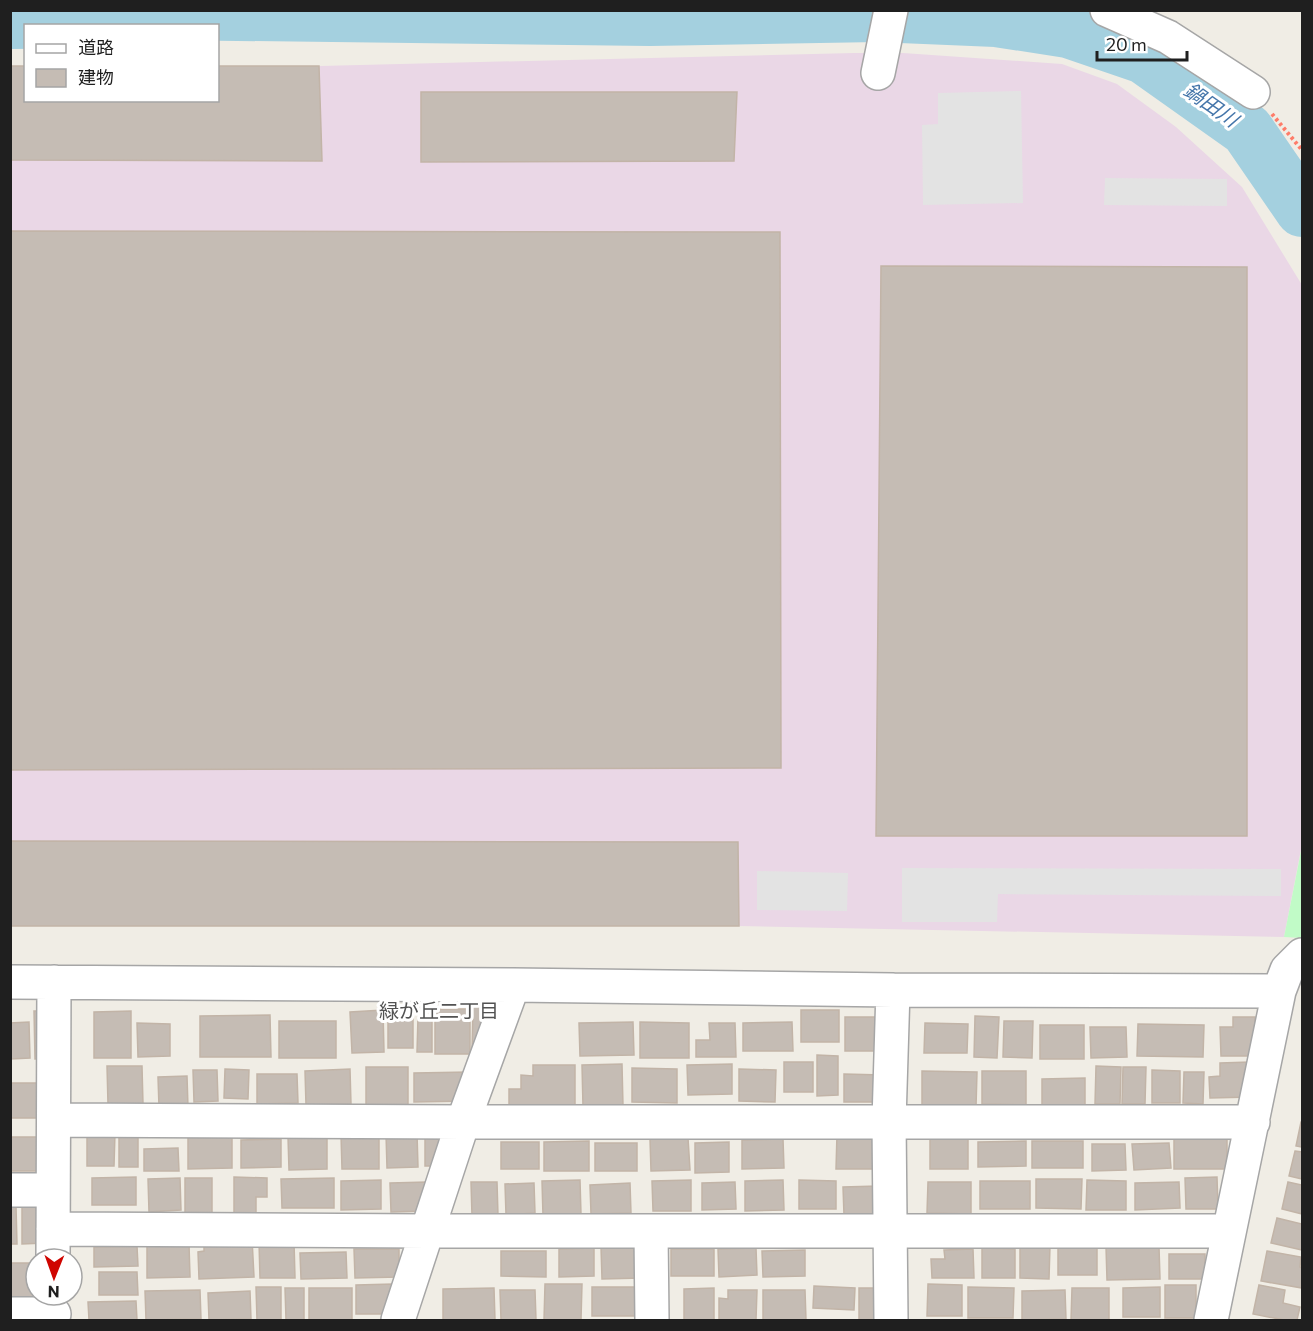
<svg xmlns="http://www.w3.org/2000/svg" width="1313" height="1331" font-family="Commissioner,'Noto Sans JP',sans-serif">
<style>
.industrial{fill:#ead7e6}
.park{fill:#c1fbc7}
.parking{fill:#e3e3e3}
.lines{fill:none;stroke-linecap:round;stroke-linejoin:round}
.river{stroke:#a4d0df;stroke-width:54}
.building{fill:#c5bcb4;stroke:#c2b4a7;stroke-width:1.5}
.minor-casing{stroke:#a6a6a6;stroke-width:36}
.path{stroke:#fe7c69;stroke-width:4;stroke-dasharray:3 3;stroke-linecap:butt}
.minor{stroke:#fff;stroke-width:33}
.labels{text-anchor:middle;stroke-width:6;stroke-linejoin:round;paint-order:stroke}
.water-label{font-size:20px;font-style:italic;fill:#4576aa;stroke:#fff}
.neighbourhood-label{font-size:20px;fill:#525252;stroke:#fff}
</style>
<rect width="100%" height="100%" fill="#f0ede5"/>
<path class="industrial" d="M854,53h49l159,11 55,20 59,43 66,60 60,98v559l-18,93 -545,-11h-728l-1,-860 16,34h192v-34h102z"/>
<path class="park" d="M1302,846v92l-18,-1z"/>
<path class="parking" d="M1021,91l2,112 -100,2 -1,-80 16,-1v-31z
M1105,178l122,1v27l-123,-1z
M902,868l379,1v27l-283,-2 -1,28h-95z
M757,871l91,2 -1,38 -90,-1z"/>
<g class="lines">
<path class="river" d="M10,22l108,-1 45,-8 487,6 227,-4 119,5 72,11 76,26 103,73 55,80"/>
</g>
<path class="building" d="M10,66h16v34h192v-34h101l3,95 -312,-1z
M421,92h316l-3,69 -313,1z
M10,231l770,1 1,536 -771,2z
M881,266l366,1v569h-371z
M10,841l728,1 1,84h-729z
M473,1007h25l-26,45z
M435,1009h35v45h-35z
M383,1010l1,42 -32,1 -2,-41z
M801,1010h38v32h-38z
M34,1011h14l2,47 -15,1z
M131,1011v47h-37v-46z
M388,1011h25v37h-25z
M270,1015l1,42h-71v-41z
M975,1016l24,1 -2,41 -23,-1z
M418,1017l14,1v34h-15z
M845,1017h39v34h-39z
M1233,1017h22v39h-34l-1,-29h13z
M279,1021h57v37h-57z
M1004,1021h29l-1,37 -29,-1z
M29,1022l1,36 -19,1 -1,-36z
M633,1022l1,33 -54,1 -1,-33z
M640,1022l49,1v35h-49z
M792,1022l1,29h-50v-28z
M137,1023l33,1v32l-32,1z
M709,1023h26l1,34h-40v-17h14z
M925,1023l43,1 -1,29h-43z
M1138,1024l66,1 -1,32 -66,-1z
M1040,1025h44v34h-44z
M1090,1027h36l1,30 -36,1z
M817,1055l21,1v39l-21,1z
M784,1062h29v30h-29z
M1250,1062l1,35 -41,1 -1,-21 11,-1v-13z
M622,1064l1,42 -40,1 -1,-42z
M732,1064v30l-44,1 -1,-30z
M533,1065h42v40h-66v-16h12v-14l12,1z
M107,1066h35l1,38h-35z
M1096,1066l25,1 -1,37h-25z
M366,1067h42v39h-42z
M1123,1067h23l-1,37h-23z
M632,1068l45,1v34l-45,-1z
M225,1069l24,1 -1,29 -24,-1z
M350,1069l1,35 -45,1 -1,-34z
M739,1069l37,1 -1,32 -36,-1z
M193,1070h24l1,31 -24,1z
M1152,1070l28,1v32h-28z
M922,1071l55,1 -1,35 -54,-2z
M982,1071h44v34l-44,-1z
M469,1072v29l-55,1v-29z
M1184,1072h20l-1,32 -20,-1z
M257,1074h40l1,29 -41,1z
M844,1074l38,1v27h-38z
M187,1076l1,31h-29l-1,-30z
M1085,1078v27l-43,1v-27z
M10,1083h27v35h-27z
M1301,1122h1v25l-6,-1z
M87,1132l28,1 -1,33h-27z
M232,1133v35l-44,1v-35z
M417,1133l1,34 -31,1 -1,-34z
M119,1134h19v33h-19z
M450,1134l-8,32h-17v-31z
M837,1134h43v35h-44z
M341,1135h38v34h-37z
M1174,1135l53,1v33h-53z
M327,1136v33l-38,1 -1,-33z
M10,1137h32v34h-32z
M930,1137l38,1v31h-38z
M688,1138l2,32 -39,1 -1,-32z
M281,1139v28l-40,1v-28z
M783,1139l1,29 -42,1v-29z
M589,1141v30h-45v-29z
M1026,1141v25l-48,1v-25z
M1032,1141h51v27h-51z
M501,1142h38v27h-38z
M729,1142v30l-34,1v-30z
M595,1143h42v28h-42z
M1169,1143l2,25 -37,2 -2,-26z
M1092,1144h33l1,26 -34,1z
M178,1148l1,23h-35v-22z
M1295,1151l7,1v27l-13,-3z
M136,1177v28h-44v-27z
M234,1177l33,1v19h-11v17h-22z
M1217,1177l1,32h-32l-1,-31z
M180,1178l1,32 -32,2 -1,-33z
M185,1178h27v35h-27z
M334,1178v30h-52l-1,-29z
M1036,1179h46l-1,30 -45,-1z
M381,1180v29l-40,1v-29z
M580,1180l1,34 -38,2 -1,-35z
M691,1180v31h-38l-1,-30z
M783,1180l1,30 -39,1v-30z
M799,1180l37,1v28h-37z
M1087,1180l39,1v29h-40z
M980,1181h50v28h-50z
M427,1182v29l-36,1 -1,-29z
M471,1182h26l1,33 -26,1z
M735,1182l1,27 -34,1v-27z
M928,1182h43v32l-44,-1z
M1179,1182l1,26 -45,2v-27z
M1288,1182l14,3v29l-20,-5z
M534,1183l1,30 -29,2 -1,-31z
M630,1183l1,30 -40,1 -1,-29z
M878,1186l1,28 -35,1 -1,-28z
M10,1206h6l1,38h-7z
M22,1207h23v36l-23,1z
M1277,1218l25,6v26l-31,-7z
M252,1238l2,39 -55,2 -1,-27 6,-1v-11z
M294,1241l1,37h-35l-1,-36z
M189,1244l1,33 -43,1v-33z
M1020,1245l30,1 -1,33 -29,-1z
M1058,1245h39v30h-39z
M137,1246l1,20 -44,1v-20z
M641,1246l1,32 -40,1 -1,-32z
M1106,1247h53l1,32 -53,1z
M594,1248v28l-35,1v-28z
M756,1248l1,27 -38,2 -1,-28z
M982,1248l33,1v29h-33z
M354,1249h45v28l-44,1z
M671,1249h43v27h-43z
M973,1249l1,29h-42l-1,-19h14l-1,-9z
M805,1250v26l-42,1 -1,-26z
M501,1251h45v26l-45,-1z
M1267,1251l34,6 -1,10 2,1v20l-41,-7z
M346,1252l1,26 -46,1 -1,-26z
M1169,1254h36v25h-36z
M10,1263h26v32h5v2h-31z
M99,1272h38l1,23h-39z
M393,1284l1,30h-38v-29z
M545,1284h37l-1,36h-37z
M928,1284l34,1v31h-35z
M1165,1285h31v33h-31z
M1259,1285l26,5 -2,13 17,4 -3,13h-13l-31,-6z
M814,1286l41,2 -1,22 -41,-2z
M256,1287h25v33h-24z
M592,1287h49l1,29h-50z
M968,1287l46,1 -1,30h-45z
M1160,1287v30h-37v-29z
M285,1288h19v32h-18z
M309,1288h43v32h-43z
M494,1288l1,32h-52v-31z
M714,1288v32h-30v-31z
M859,1288h23v32h-23z
M1072,1288h37v32h-38z
M200,1290l1,29 -55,1 -1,-29z
M500,1290h35l1,30h-35z
M728,1290h29l-1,30h-37v-22l9,1z
M763,1290h42l1,30h-43z
M1065,1290l1,29 -44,1v-29z
M250,1291l1,28 -42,1 -1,-27z
M136,1301l1,19h-48l-1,-18z"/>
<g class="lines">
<defs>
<path id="minor" d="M1107,10l61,27 85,55
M878,73l13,-63
M10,982l503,3 380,5 386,1 8,-21 15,-15
M54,1120l409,2h790
M10,1190h42
M53,1229l374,2h801
M651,1232l1,88
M53,1259l1,-277
M10,1314h44
M398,1320l65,-198 50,-137
M891,1320l-2,-199 4,-131
M1211,1320l68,-329"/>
</defs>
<use href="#minor" class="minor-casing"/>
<path class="path" d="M1272,114l30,36"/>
<use href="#minor" class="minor"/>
</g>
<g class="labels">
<g class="water-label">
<text transform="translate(1211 105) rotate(35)" y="7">鍋田川</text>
</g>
<g class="neighbourhood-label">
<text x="439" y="1018">緑が丘二丁目</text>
</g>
</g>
<rect width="1313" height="1331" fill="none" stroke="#1f1f1f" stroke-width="24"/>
<rect x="24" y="24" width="195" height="78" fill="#ffffff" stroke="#a5a5a5" stroke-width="1.5"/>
<rect x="36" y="44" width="30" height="9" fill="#ffffff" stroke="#a5a5a5" stroke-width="1.5"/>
<text x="78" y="54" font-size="18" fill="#1f1f1f">道路</text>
<rect x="36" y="69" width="30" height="18" fill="#c5bcb4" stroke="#a5a5a5" stroke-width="1.5"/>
<text x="78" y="84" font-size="18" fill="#1f1f1f">建物</text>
<g transform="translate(54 1277) rotate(181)"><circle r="28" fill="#ffffff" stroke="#a5a5a5" stroke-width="1.5"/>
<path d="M0-4.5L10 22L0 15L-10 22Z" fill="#cf0500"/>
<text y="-9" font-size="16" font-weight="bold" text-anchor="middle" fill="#1f1f1f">N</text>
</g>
<path d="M1097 51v9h90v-9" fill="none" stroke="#1f1f1f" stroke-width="3"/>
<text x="1106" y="51" font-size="18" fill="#1f1f1f" stroke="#ffffff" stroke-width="4.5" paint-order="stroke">20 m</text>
</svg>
